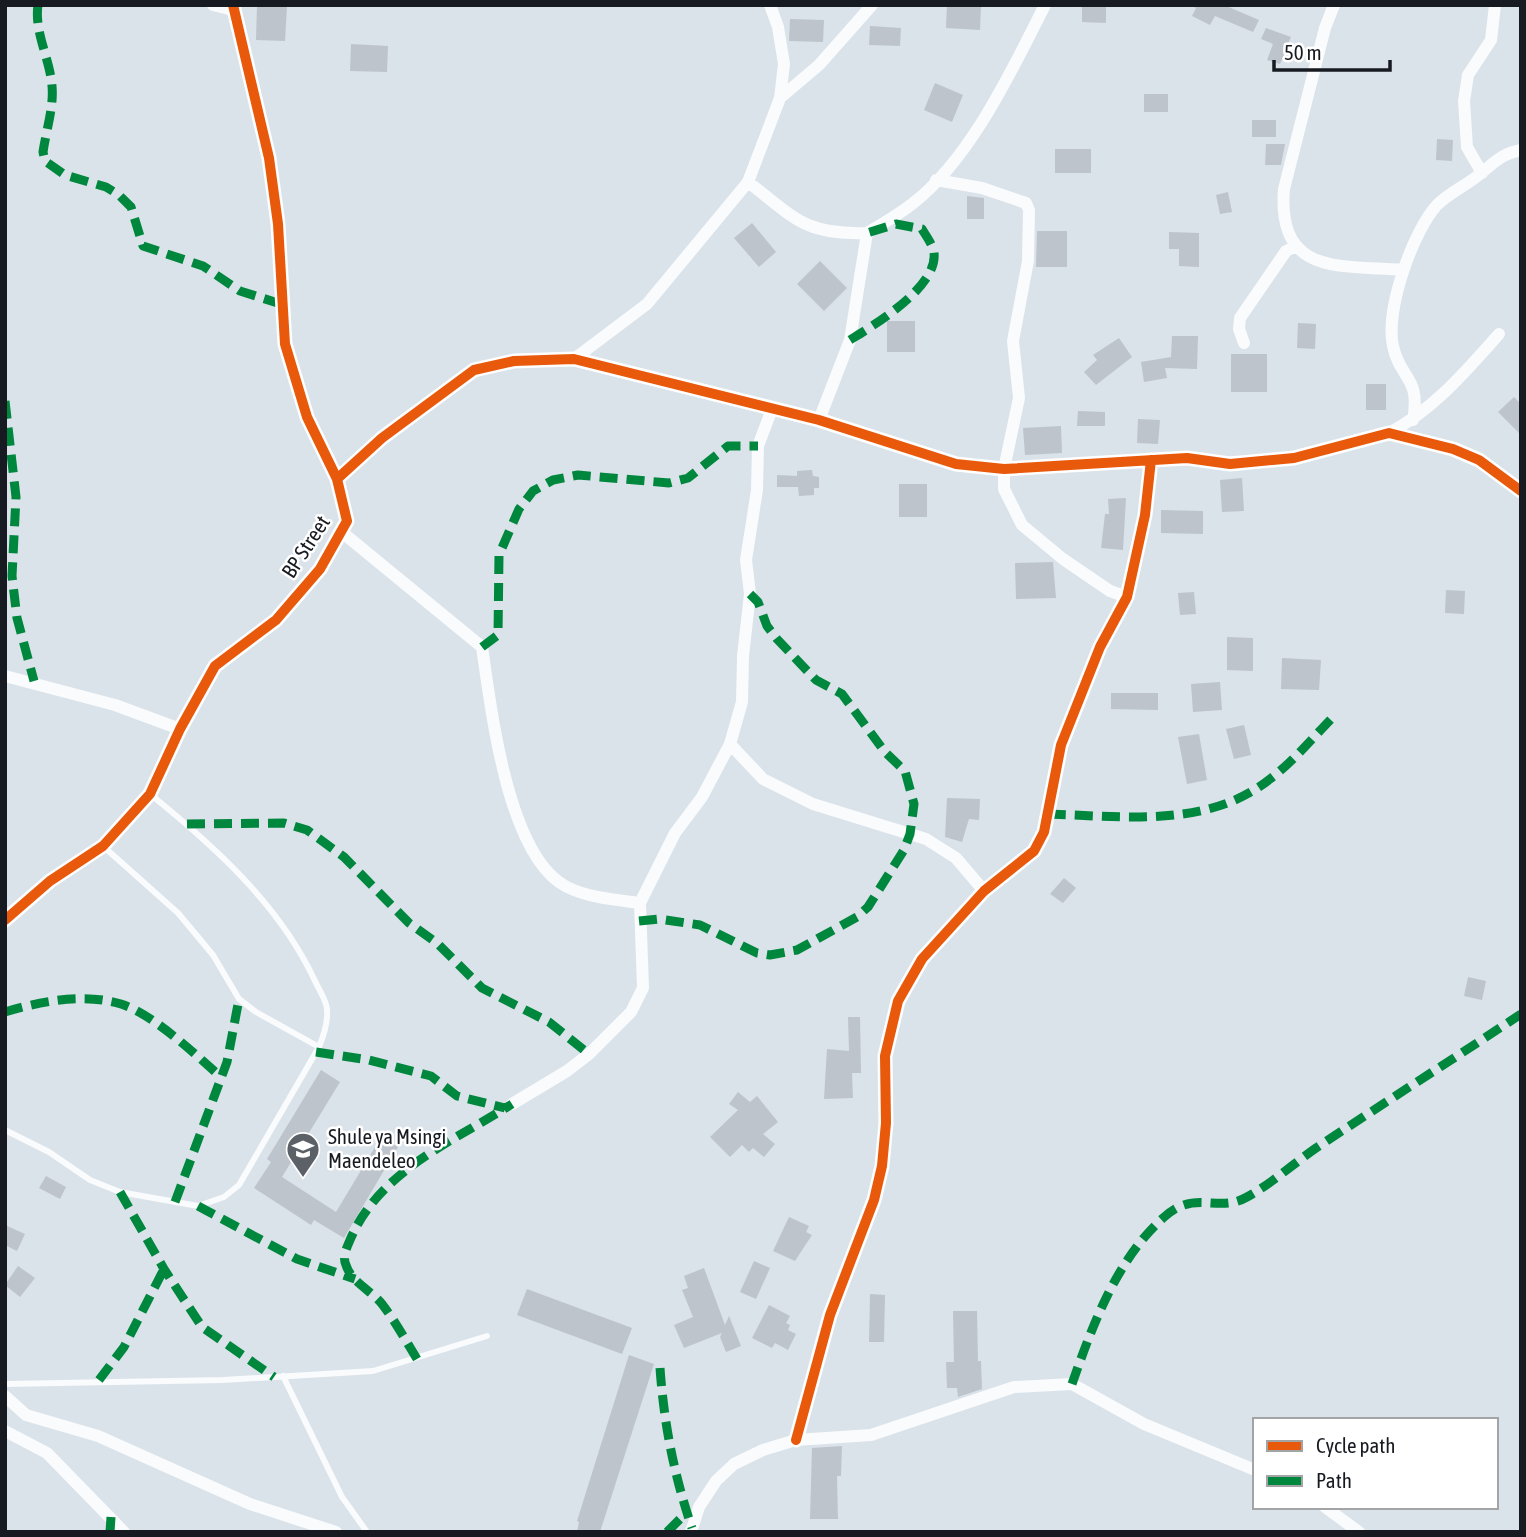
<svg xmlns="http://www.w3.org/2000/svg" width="1526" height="1537" font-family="'Asap Condensed',sans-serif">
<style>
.building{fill:#bec4cb}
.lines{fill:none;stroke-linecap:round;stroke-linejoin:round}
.service{stroke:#f9fbfc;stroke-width:6}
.minor{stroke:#f9fbfc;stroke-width:12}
.quiet{stroke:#00873e;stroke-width:9;stroke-dasharray:18 9;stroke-linecap:butt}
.cycleway-casing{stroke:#fff;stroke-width:15}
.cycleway{stroke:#e8590c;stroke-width:10}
.labels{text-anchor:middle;stroke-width:5;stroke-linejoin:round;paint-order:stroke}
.street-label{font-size:21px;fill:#171b21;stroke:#fff}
.poi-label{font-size:21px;fill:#171b21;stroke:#fff;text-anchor:start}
</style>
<rect width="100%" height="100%" fill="#dae2ea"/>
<path class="building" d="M257,5l30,1 -2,35 -29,-1z
M947,5h34l-1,25 -34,-2z
M1082,5h24v18l-24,-1z
M1191,5h33l35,15 -6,12 -38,-16 -5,9 -18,-9 4,-8z
M790,19l34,1 -1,22 -34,-1z
M870,26l31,2 -1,18 -31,-1z
M1266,28l25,9 -11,27 -13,-4 6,-16 -12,-5z
M351,44l37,2 -1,26 -37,-1z
M935,83l28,12 -11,27 -28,-12z
M1144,94h24v18h-24z
M1252,120h24v17h-24z
M1437,139l16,1 -1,21 -16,-1z
M1266,144h19l-4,21h-16z
M1055,149h36v24h-36z
M1228,192l4,20 -12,2 -4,-19z
M967,196l17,2v21h-17z
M752,223l24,29 -17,15 -25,-29z
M1037,231h30v36h-31z
M1169,232l30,1v34l-20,-1v-17h-10z
M820,261l27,27 -23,23 -27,-27z
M887,321h28v31h-28z
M1298,323l18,1 -1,25 -18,-1z
M1172,336h26l-1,33 -32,-1 2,10 -23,4 -3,-20 30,-5z
M1119,338l13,19 -36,28 -12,-13 13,-12 -4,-5z
M1231,354h36v38h-36z
M1366,384h20v26h-20z
M1514,397l7,7v31l-23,-23z
M1078,411l27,1v14h-28z
M1138,419l22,1 -2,24 -21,-1z
M1061,426l1,27 -37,2 -2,-27z
M812,470l1,6 6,1v11h-5v7l-15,1 -1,-9h-21v-12l20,1v-5z
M1242,478l2,33 -22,1 -2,-32z
M899,484h28v33h-28z
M1126,498l-3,52 -22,-2 4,-34h4l-1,-15z
M1161,510l42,1v23l-42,-1z
M1053,562l3,36 -40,1 -1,-36z
M1446,590l19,1 -1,23 -19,-1z
M1194,592l2,22 -16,1 -2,-22z
M1227,637l26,1v33l-26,-1z
M1282,658l39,2 -2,30 -38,-1z
M1220,682l2,28 -29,2 -2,-28z
M1111,693h47v17l-47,-1z
M1244,725l7,30 -17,4 -8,-30z
M1199,734l8,46 -20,4 -9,-47z
M947,798l33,1 -1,21 -10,-1 -7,23 -17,-5z
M1064,878l12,10 -13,15 -13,-9z
M1468,977l18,4 -4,19 -18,-4z
M848,1017h12l1,56h-9l1,25 -29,1 3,-50 22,2z
M321,1070l19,12 -58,95 54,35 45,-75 17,10 -54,91 -30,-18 -3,5 -57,-37 17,-26 -4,-3z
M738,1092l12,10 7,-6 21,26 -15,12 12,10 -11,13 -11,-9 -4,4 -7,-7 -12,12 -20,-20 28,-27 -9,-6z
M46,1176l20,11 -6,12 -21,-11z
M789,1217l20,9 -3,6 6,3 -17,26 -22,-10z
M5,1225l20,9 -8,17 -12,-6z
M754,1261l16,7 -14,31 -16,-7z
M18,1266l17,12 -15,19 -15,-12z
M704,1268l21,57 4,-9 12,30 -15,6 -6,-15 2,-4 -38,15 -10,-23 19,-8 -11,-27 6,-2 -4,-12z
M527,1289l105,39 -10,26 -105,-39z
M870,1294l15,1 -1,47h-15z
M769,1305l21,11 -4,7 4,2 -2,5 8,4 -8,16 -13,-7 -3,5 -20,-10z
M953,1311h24l1,50h3l1,28 -24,8 -1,-9h-10l-1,-26h8z
M629,1355l25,9 -54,168h-23l2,-10 -2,-1z
M842,1446l-1,30h-4l1,43h-28l2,-71z"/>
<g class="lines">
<path class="service" d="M104,847l74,66 35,42 26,44 17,13 63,35
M5,1130l44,22 41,28 30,12 78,14 26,-9 15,-12 80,-138c5,-12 9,-24 8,-37 0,-9 -8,-20 -12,-29 -35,-76 -101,-135 -165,-187
M283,1376l59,121 25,35
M5,1384l218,-4 150,-9 114,-35"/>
<path class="minor" d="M213,5l20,5
M1334,5l-9,23 -41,161c-7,87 56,76 119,81
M780,98l39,-33 53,-60
M1482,173l-15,-26 -3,-46 4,-26 23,-35 4,-35
M936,180l46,8 44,15 3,7 -1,51 -15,80 6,57 -15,71v20l18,36 41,34 47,32 17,6
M748,182c47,36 56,53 119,51l-17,107 -31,80
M867,233c15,-9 31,-18 45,-29 58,-44 100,-134 133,-199
M1244,343l-5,-14 1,-11 46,-67 8,-4
M574,359l73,-55 101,-122 32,-84 4,-34 -6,-37 -8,-22
M1413,420c8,-44 -13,-40 -20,-74 -8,-36 20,-115 44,-141 12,-12 30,-20 43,-31 15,-12 21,-20 41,-24
M1389,433c45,-24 76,-61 110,-99
M337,479l45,-41 92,-68 40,-9 60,-2 245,61 137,44 48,5 183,-11 43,6 64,-6 95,-25 64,16 26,11 42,31
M343,533l139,114c9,60 25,210 85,240 22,11 50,13 73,16
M5,676l110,29 65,24
M730,744l33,35 50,25 113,35 30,19 28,33
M5,920l45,-39 53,-35 47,-52 30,-65 35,-63 61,-46 44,-51 27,-48 -10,-42 -30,-62 -22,-73 -7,-120 -9,-66 -36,-153
M512,1104l55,-33 22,-17 42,-42 12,-24 -3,-85 35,-70 27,-36 28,-53 12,-42 1,-46 7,-62 -4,-34 11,-70 1,-44 14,-37
M5,1396l21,19 72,21 152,68 86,28
M5,1431l42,22 77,79
M796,1440l34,-125 44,-115 8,-34 4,-43 -1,-67 13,-55 24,-42 62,-68 50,-40 10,-19 17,-87 39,-98 27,-50 18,-82 6,-55
M1325,1507l34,25
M691,1532l8,-25 17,-26 18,-17 29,-14 33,-10 75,-5 143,-48 58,-3 72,40 111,46"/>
<path class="quiet" d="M38,5c-4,27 12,54 14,81 2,21 -6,45 -9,66l2,9 20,14 41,12 13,8 12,12 12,39 60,20 37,25 41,13
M850,340c24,-15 88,-53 84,-87 -1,-8 -8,-17 -12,-24l-26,-5 -29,9
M5,401l11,96 -4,79 5,42 17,63
M482,647l16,-12 1,-80 20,-46 14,-18 20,-11 25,-5 91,8 19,-5 40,-32h30
M1048,814c75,2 159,15 222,-35 24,-18 44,-43 65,-64
M187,824l97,-1 23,7 37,27 65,66 28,20 45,45 67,34 40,32
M639,921l20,-2 41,6 57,28 13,2 27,-5 60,-33 11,-10 36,-57 6,-16 4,-30 -9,-33 -20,-19 -43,-58 -26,-14 -39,-41 -10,-13 -9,-24 -8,-8
M5,1012c36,-11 79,-19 116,-8 32,10 75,51 100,73
M316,1052l53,8 62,16 26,20 48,12
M120,1192l44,77 38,58 72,50
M175,1202l52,-140 12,-63
M198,1206l99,53 58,20
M417,1359c-11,-18 -22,-38 -35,-55 -10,-13 -31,-22 -36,-39 -4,-8 1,-18 4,-25 29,-69 102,-98 162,-136
M660,1368c4,56 14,107 32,160
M99,1380l25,-33 40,-78
M1072,1384c20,-57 44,-124 91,-166 32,-30 54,-4 84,-21 24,-13 46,-33 69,-49 68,-45 137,-89 205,-134
M110,1532l1,-15
M667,1532l20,-20"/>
<defs>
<path id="cycleway" d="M337,479l45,-41 92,-68 40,-9 60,-2 245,61 137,44 48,5 183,-11 43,6 64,-6 95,-25 64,16 26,11 42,31
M5,920l45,-39 53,-35 47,-52 30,-65 35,-63 61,-46 44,-51 27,-48 -10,-42 -30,-62 -22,-73 -7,-120 -9,-66 -36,-153
M796,1440l34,-125 44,-115 8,-34 4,-43 -1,-67 13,-55 24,-42 62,-68 50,-40 10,-19 17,-87 39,-98 27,-50 18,-82 6,-55"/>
</defs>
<use href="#cycleway" class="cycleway-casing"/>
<use href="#cycleway" class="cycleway"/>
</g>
<defs>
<symbol id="school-pin" viewBox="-11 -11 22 30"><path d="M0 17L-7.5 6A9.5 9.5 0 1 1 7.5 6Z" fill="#5b6167" stroke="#fff"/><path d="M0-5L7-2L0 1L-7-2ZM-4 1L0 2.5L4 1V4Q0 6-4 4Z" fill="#fff"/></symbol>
</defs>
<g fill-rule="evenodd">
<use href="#school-pin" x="284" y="1130" width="38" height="52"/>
</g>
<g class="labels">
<g class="street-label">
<text transform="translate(306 547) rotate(-57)" y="7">BP Street</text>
</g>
<g class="poi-label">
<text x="328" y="1144">Shule ya Msingi<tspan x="328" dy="24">Maendeleo</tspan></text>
</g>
</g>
<rect width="1526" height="1537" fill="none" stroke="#171b21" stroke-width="14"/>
<rect x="1253" y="1418" width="245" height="91" fill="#ffffff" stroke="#a2a4a6" stroke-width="2"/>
<rect x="1267" y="1441" width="35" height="10" fill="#e8590c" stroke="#a2a4a6" stroke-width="2"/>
<text x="1316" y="1453" font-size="21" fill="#171b21">Cycle path</text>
<rect x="1267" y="1476" width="35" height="10" fill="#00873e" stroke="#a2a4a6" stroke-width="2"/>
<text x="1316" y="1488" font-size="21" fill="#171b21">Path</text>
<path d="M1274 60v10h116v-10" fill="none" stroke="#171b21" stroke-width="3.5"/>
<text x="1284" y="60" font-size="21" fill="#171b21" stroke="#ffffff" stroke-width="5" paint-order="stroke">50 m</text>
</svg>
